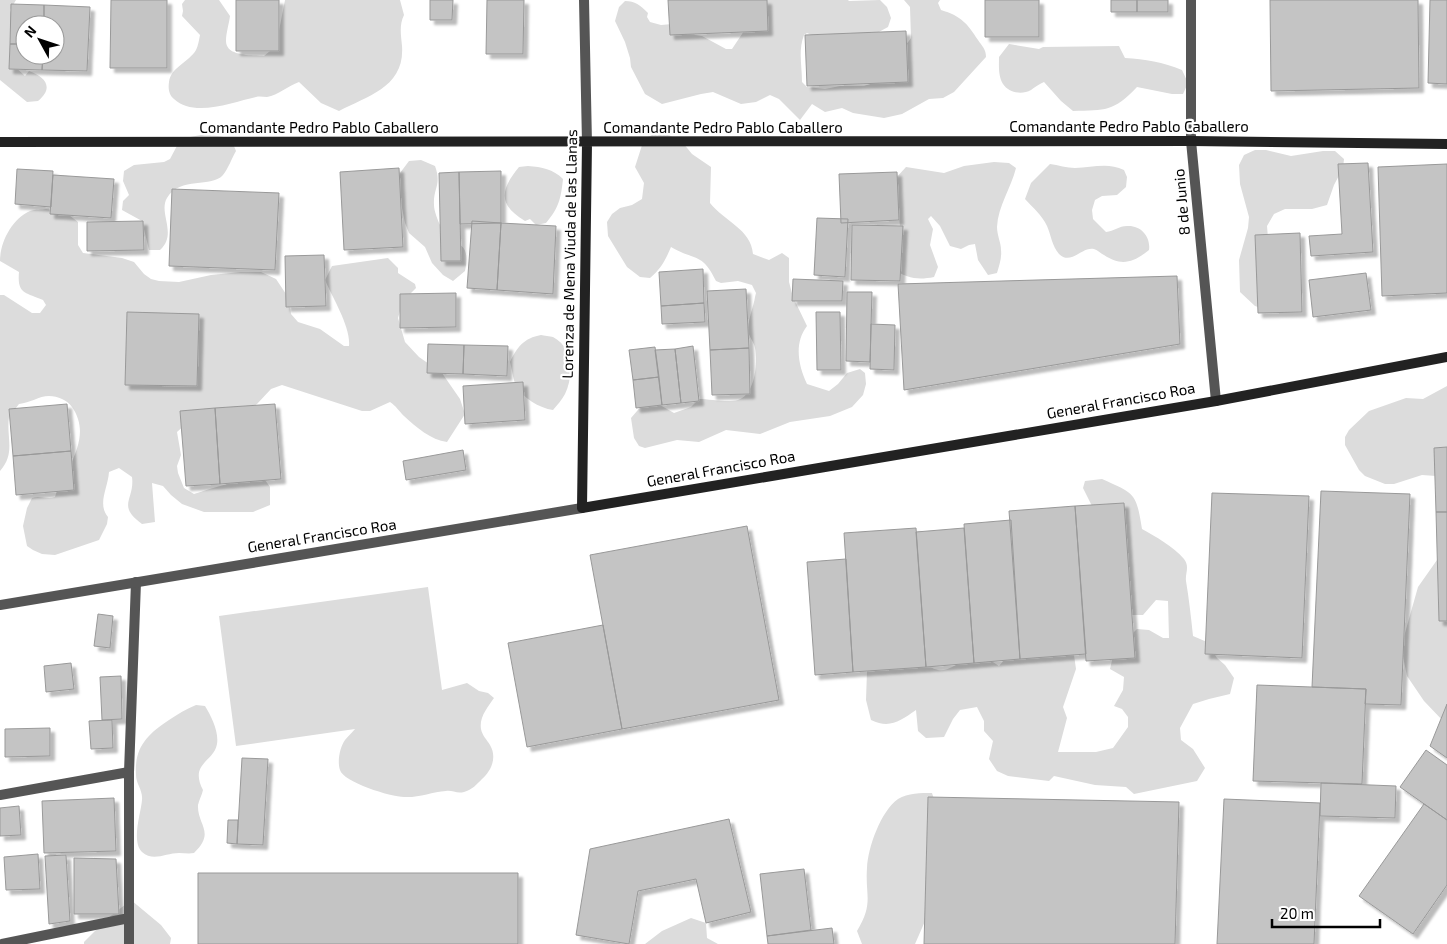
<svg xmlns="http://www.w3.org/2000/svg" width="1447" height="944" font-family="'Exo 2',sans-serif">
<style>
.green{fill:#dcdcdc}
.building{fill:#c4c4c4;stroke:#999;filter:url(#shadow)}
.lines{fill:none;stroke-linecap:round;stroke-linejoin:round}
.lane{stroke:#555;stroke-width:10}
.street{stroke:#555;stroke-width:10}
.secondary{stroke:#222;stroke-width:10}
.labels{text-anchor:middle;stroke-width:4.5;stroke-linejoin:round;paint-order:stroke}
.street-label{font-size:15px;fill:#000;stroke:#fff}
</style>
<defs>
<filter id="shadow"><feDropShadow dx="4.5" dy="4.5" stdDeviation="1" flood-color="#0004"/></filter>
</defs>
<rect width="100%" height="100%" fill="#fff"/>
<path class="green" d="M0,0h16l-6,10c8,22 1,27 -1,47l2,6 14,13 4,-5c17,6 25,17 9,30l-11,1 -27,-22z
M185,0h34l11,16c-1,8 -4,17 -4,25 0,16 27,14 38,15l12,-10 9,-46h115l4,15c-5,10 -3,20 -2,31 3,41 -34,50 -63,65l-18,-8 -22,-21c-11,4 -21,13 -32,15 -4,0 -7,-1 -11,0 -23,5 -62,21 -82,2 -5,-4 -6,-10 -5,-17 2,-15 20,-20 27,-32 2,-4 3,-10 4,-15l-18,-19 1,-5 -1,-7z
M759,0h89l1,1 31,-1 7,7 4,11 -3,9 -11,6 -63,3 -7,-3 -3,2c-6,16 -2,30 -2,47l5,5 18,2 15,-3h24l17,-6 30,-42 -1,-31 -6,-7h36l-2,3 3,7c20,6 26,13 37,30 4,6 8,9 8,17l-32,35 -11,6 -14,1 -27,15 -18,4 -31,-5 -11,-5 -17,4 -13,-8 -12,16 -21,-21 -9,-4 -14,7 -15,2 -28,-12 -12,2 -39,10 -17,-10 -14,-27 -1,-9 -5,-16 -10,-21 4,-14 6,-6c10,0 15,4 23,12l-1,4 3,5 11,3 23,-2 11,12 7,1 24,13h6l12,-18z
M1009,44l30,5 4,-2 76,-1 6,12c20,1 38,4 57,12l6,13 -5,11h-11l-35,-7c-24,25 -31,23 -64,24l-12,-10 -17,-19c-5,2 -9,5 -13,8 -9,5 -22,3 -28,-6 -5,-8 -4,-19 -4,-27z
M654,134l15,1 14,8 9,11 19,13 -1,36c14,18 41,26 43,51l16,6 13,-7 7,5v24l4,15 14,29c-13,17 -9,39 0,58l22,7 9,-7 9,-11 13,-4 5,4 1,11 -3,11 -11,12 -22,9 -40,6 -30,12 -34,-4 -27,12 -22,-2 -32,8 -6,-2 -5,-8 -3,-20 12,-14 17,1 14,8 17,-6 8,-8c11,0 29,4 39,1 17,-5 20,-37 17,-52 -1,-6 -6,-11 -7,-17 -1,-8 6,-26 7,-34l1,-4 -4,-8 -14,-4 -17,2 -5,-2c-14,-29 -21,-20 -45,-34 -5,12 -10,22 -21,31l-10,-1 -13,-10 -19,-31 -1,-14 5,-8 8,-6 12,-3 10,-6 2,-16 -9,-16 9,-28z
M201,135c16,2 29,-3 35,16 -4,7 -8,18 -13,24 -11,13 -43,1 -56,23 -9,15 11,36 -7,52h-11l-7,-29 -20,-11 1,-9 6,-6 -6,-14 1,-10 10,-6 30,-3 6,-3 9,-17 11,-5z
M1255,150h11l25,6 32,-5h12l9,8 -1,9 -9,17 -7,20 -15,4h-27l-11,5 -7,12 1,12 -4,71 -9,-3 -15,-14 -1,-32 9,-32 1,-11 -9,-33 -1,-19 5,-10z
M421,160l14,6c7,19 -2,22 -1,39 0,6 4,16 7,22 11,23 31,9 24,44l-12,10 -10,-6 -11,-12 -7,-16 -16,-14 -4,-10 -7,-35 2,-15 9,-12z
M994,162l15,1 7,5c-5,20 -18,38 -19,59 0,8 4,16 4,23 1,8 -2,16 -4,23l-9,2 -10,-15 -3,-16 -6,1 -8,4 -11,-3 -10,-20 -9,-10 -3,3 5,10 -3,16 8,22 -4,10c-15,3 -27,2 -40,-8l6,-43 -5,-47 11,-12 38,6 20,-7z
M1050,164c8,1 17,4 25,4 17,0 32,-6 49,2l3,7 -1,10 -9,8 -15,1 -7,4 -3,10 1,9 13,13c8,-1 13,-6 21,-6 14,-1 24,11 22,24 -15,12 -27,17 -45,5 -3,-1 -6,-5 -10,-6 -12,-3 -23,17 -35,5 -7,-8 -8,-19 -12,-28 -5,-11 -14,-18 -22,-27l6,-16z
M528,166c14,1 25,3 35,13 -2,19 -4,29 -17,44l-10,2 -6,-6 -5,2c-27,-16 -25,-31 -6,-54z
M46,209l19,3 13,10v23l5,8 39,5 12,4 10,12 7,5 8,2 20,1 32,-7 30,-3h20l15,7 12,18 3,17 7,8 22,7 24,17h5c2,-19 -16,-47 -24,-66l7,-14 56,-8 10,10v5l17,11 1,4 -13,13 -5,17 7,24 14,15 23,16 18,26 5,15 -18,28c-16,-2 -31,-15 -43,-26 -5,-5 -8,-10 -14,-14l-20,9h-8l-80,-26 -11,4 -14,15 -11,7 -58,11 -11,10 4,23 -4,11 1,7 6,15 10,6c22,-7 48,-16 71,-14l5,7v18l-17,7h-49l-22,-8 -11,-9 -8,-9 -11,-3 3,39 -13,2c-26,-19 -7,-24 -10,-47l-13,-9 -10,4c-1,16 -12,32 -1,45l-1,7 -8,16 -44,15 -13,-1 -9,-4 -6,-4 -4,-20 4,-18 5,-10c8,-3 15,2 23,-1 3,-12 11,-20 15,-31 9,-20 16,-39 2,-59 -5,-7 -14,-11 -23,-11 -10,0 -19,7 -30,8l-10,13c-3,20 7,36 -9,54v-176h4l28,18h8l6,-8 -3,-5c-18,-8 -26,-6 -24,-28l-19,-11c0,-19 12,-42 30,-50 5,-2 12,-1 16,-2z
M541,335c3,1 9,1 12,2 20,10 21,39 12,57 -3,6 -8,11 -12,16 -14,-2 -30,-12 -37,-24 -3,-7 -4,-17 -6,-24 7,-15 14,-24 31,-27z
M1447,386v82l-11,8 -14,-1 -28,9h-9l-20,-8 -6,-6 -14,-25v-8l4,-7 20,-19 37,-13 17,1z
M1102,479c33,15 34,13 40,50 14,8 31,17 42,30 6,8 1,14 2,22 3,18 5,36 7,55l14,6 10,16 8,7 9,13 -4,16 -21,5 -16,5 -13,24 1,12 12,9 12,19 -8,13 -63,13 -8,-7 -31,-2 -41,-9 -5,5 -41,-5 -11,-5 -8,-12 4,-18 -9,-10v-10l-7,-14 -17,3 -7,9 -9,18 -18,1 -8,-7 -2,-21c-16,11 -26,19 -45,10l-5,-20 1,-29 39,-24c31,25 31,34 66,6l10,2 17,11 12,-14 46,-12 17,15 2,14 -13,38 4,11 -9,34h38l17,-4 15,-21v-10l-6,-8 -8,-3 9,-16 1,-13 -14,-8 4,-17 23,-23 12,1 14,8h6l-1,-37 -12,-1 -13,15h-14l-25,-85 -21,-42 2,-7z
M1447,554v168l-2,1 -21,-22 -17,-25 -6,-29 17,-60 19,-27z
M428,587l14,103 25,-7 12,8 9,2 6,5c-6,9 -15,19 -13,31 1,6 6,11 9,16 7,12 2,25 -8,34 -5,5 -10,11 -18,13 -7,2 -12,-2 -18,-1 -14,1 -28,7 -42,6 -13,0 -61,-15 -64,-27 -3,-9 0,-23 5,-30 3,-4 7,-7 10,-11l-119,17 -17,-130z
M196,705l9,1c6,10 14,25 12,38 -3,18 -28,19 -14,46 -1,5 -4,10 -5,15 -1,20 18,27 -4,48 -5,1 -10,0 -15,0 -13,0 -26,9 -37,-1 -11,-11 -1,-39 0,-52 1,-10 -6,-16 -6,-25 -2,-28 12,-41 33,-55 9,-6 17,-11 27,-15z
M932,793l5,15 -10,29 -1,15 6,30 -3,30 -14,32h-53l-5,-13c17,-28 8,-35 10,-63 1,-21 14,-57 31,-69 10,-6 23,-6 34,-6z
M131,900l30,25 10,13 -1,6h-86v-2l23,-23z
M691,918l15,5 1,15 11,6h-73l17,-13z"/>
<path class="building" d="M111,0h56v68h-57z
M236,0h43v51h-43z
M430,0h23l-1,20h-22z
M487,0h37l-1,54h-37z
M668,0h99l1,31 -98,4z
M985,0h54v37h-54z
M1111,0h26v12h-26z
M1137,0h31v12h-31z
M1270,0h148l1,88 -148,3z
M1430,0h17v84l-19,-1z
M11,4l33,1v20h-19v19h-15z
M44,5l46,2 -3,64 -45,-1 1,-15h12v-30h-11z
M906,31l2,51 -101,4 -2,-51z
M10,44h15v11h18l-1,15 -33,-1z
M1368,163l5,89 -62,4 -2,-20 33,-2 -4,-70z
M1447,164v129l-65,3 -4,-129z
M399,168l4,79 -59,3 -4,-78z
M17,169l36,2 -2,36 -36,-3z
M501,171v52l-41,1 -1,-52z
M459,172l2,89h-20l-2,-88z
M897,172l2,48 -58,3 -2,-49z
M53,175l61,4 -3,39 -61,-4z
M172,189l107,4 -4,77 -106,-4z
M817,218l31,1 -3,58 -31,-2z
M143,221l1,29 -57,1v-29z
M472,221l29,2 -4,67 -30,-2z
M501,223l55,3 -3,68 -56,-4z
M852,225l51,1 -3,55 -49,-1z
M1300,233l2,79 -44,1 -3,-78z
M324,255l2,51 -40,1 -1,-51z
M703,269l1,34 -43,3 -2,-34z
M1366,273l5,37 -58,7 -4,-37z
M1177,276l3,68 -276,46 -6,-106z
M793,279l50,2 -1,20h-50z
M746,289l3,59 -39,2 -3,-59z
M847,292h25l-2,70 -24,-1z
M456,293v34l-56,1v-34z
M704,303l1,19 -43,2 -1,-18z
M127,312l72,2 -2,72 -72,-1z
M816,312h24l1,58h-24z
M871,324l24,1 -1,45 -24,-1z
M428,344l36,1 -1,29 -36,-1z
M464,345l44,1 -1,30 -44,-2z
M693,346l6,55 -18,2 -6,-54z
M655,347l4,30 -26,3 -4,-30z
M749,348l1,46 -38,1 -2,-45z
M675,349l6,54 -19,2 -7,-55z
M659,377l3,28 -26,3 -3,-28z
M523,382l2,38 -60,4 -2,-38z
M67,404l4,47 -58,5 -4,-47z
M275,404l6,75 -61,5 -5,-76z
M215,408l5,76 -34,2 -6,-75z
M1447,447v65h-11l-2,-64z
M463,450l3,20 -60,10 -3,-19z
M71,451l3,39 -58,5 -3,-39z
M1321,491l89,3 -9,211 -36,-1 1,-15 -54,-2z
M1212,493l97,3 -7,162 -97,-4z
M1124,503l11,155 -49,3 -11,-155z
M1075,506l11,148 -66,5 -11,-148z
M1436,512h11v109h-8z
M1011,520l9,139 -46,4 -10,-139z
M747,526l32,174 -157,29 -32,-174z
M916,528l10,139 -73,5 -9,-139z
M964,528l10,135 -48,4 -10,-135z
M846,559l7,113 -38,3 -8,-113z
M98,614l15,2 -3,32 -16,-2z
M603,625l19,104 -95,18 -19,-104z
M71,663l3,26 -28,3 -2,-26z
M121,676l1,43 -20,1 -2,-43z
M1257,685l109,4 -4,95 -109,-3z
M1447,704v54l-17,-12z
M112,720l1,28 -22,1 -2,-28z
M50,728v28l-45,1v-28z
M1426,750l21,15v55l-47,-33z
M242,758l26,1 -5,86 -26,-1z
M1321,783l75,3 -1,32 -75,-2z
M928,797l251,5 -4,142h-251z
M114,798l2,53 -72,2 -2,-52z
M1224,799l96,4 -6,141h-97z
M1424,804l23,16v65l-34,49 -54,-38z
M19,806l2,29 -21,1v-28z
M729,819l22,93 -45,11 -10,-44 -58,12 -9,53 -53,-9 14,-86z
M228,820h10l-1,24 -10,-1z
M38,854l2,35 -34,1 -2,-33z
M66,855l4,66 -21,3 -4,-68z
M74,858l42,1 3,55h-45z
M804,869l7,61 -44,6 -7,-62z
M198,873h320v71h-320z
M832,928l2,16h-66l-1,-8z"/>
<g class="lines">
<path class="lane" d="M0,795l129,-23
M2,944l127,-26
M129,944v-172l7,-190"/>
<path class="street" d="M584,0l3,143
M1191,0v141l25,260
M0,605l582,-97"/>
<path class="secondary" d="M0,142l1191,-1 256,3
M587,143l-5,365 634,-107 231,-44"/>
</g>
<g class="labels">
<g class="street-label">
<text x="1129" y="132">Comandante Pedro Pablo Caballero</text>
<text x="319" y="133">Comandante Pedro Pablo Caballero</text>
<text x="723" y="133">Comandante Pedro Pablo Caballero</text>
<text transform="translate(1182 202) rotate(-95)" y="5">8 de Junio</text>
<text transform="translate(570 254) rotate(-89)" y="5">Lorenza de Mena Viuda de las Llanas</text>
<text transform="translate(1121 401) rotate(-10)" y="5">General Francisco Roa</text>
<text transform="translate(721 469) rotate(-10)" y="5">General Francisco Roa</text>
<text transform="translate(322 536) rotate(-9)" y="5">General Francisco Roa</text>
</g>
</g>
<g transform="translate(40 40) rotate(310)"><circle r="24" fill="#ffffff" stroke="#999999"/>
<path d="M0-4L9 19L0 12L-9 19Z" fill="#000000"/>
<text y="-8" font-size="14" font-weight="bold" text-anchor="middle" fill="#000000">N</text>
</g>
<path d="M1272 919v8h108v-8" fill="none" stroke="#000000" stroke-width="2.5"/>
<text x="1280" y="919" font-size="15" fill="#000000" stroke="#ffffff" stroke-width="4" paint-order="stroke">20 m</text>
</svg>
